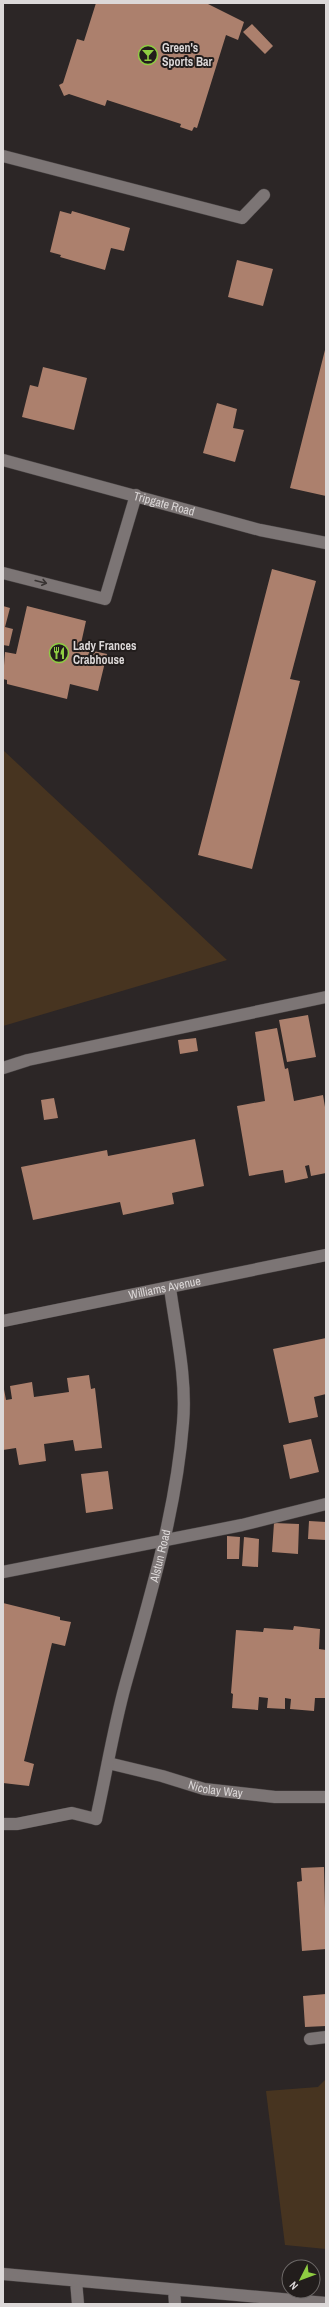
<svg xmlns="http://www.w3.org/2000/svg" width="329" height="2307" font-family="'Archivo Narrow',sans-serif">
<style>
.green{fill:#473420}
.building{fill:#ac806d}
.lines{fill:none;stroke-linecap:round;stroke-linejoin:round}
.lane-casing{stroke:#484343;stroke-width:13}
.street-casing{stroke:#484343;stroke-width:13}
.lane{stroke:#7c7575;stroke-width:12}
.street{stroke:#7c7575;stroke-width:12}
.oneway{stroke:#383332}
.labels{text-anchor:middle;stroke-width:4;stroke-linejoin:round;paint-order:stroke}
.poi-label{font-size:12px;font-weight:bold;fill:#dcd8d8;stroke:#221d1c;text-anchor:start}
.street-label{font-size:12px;fill:#dcd8d8;stroke:#221d1c}
</style>
<rect width="100%" height="100%" fill="#2c2626"/>
<path class="green" d="M3,750l224,210 -224,66z
M326,2079v170l-41,-4 -19,-154 52,-4z"/>
<path class="building" d="M96,3h110l38,19 -6,18 -12,-5 -29,93 -3,-1 -2,4 -12,-4 1,-3 -74,-24 -2,6 -36,-12 -5,2 -5,-11 4,-2 14,-44 7,2z
M252,24l21,22 -8,8 -22,-22z
M60,211l11,3 1,-3 58,17 -6,23 -13,-3 -6,22 -45,-13 1,-2 -11,-3z
M237,260l36,9 -10,37 -35,-9z
M325,350h1v146l-36,-8z
M43,367l44,11 -13,52 -52,-13 8,-32 8,2z
M217,403l20,6 -4,19 11,2 -9,32 -32,-9z
M272,569l44,12 -26,98 10,2 -48,188 -54,-14z
M3,606l7,2 -5,19 8,2 -4,17 -6,-1z
M27,606l59,15 -6,27 27,6 -9,37 -28,-7 -3,15 -60,-15v-4l-4,-1 2,-27 11,2z
M308,1015l8,42 -29,5 -8,-42z
M277,1028l8,41 3,-1 6,33 29,-6 3,18v60l-15,3 -2,-11 -4,1 3,12 -23,5 -2,-13 -34,6 -12,-70 28,-5 -10,-69z
M196,1038l2,13 -18,3 -2,-14z
M54,1098l4,20 -14,2 -3,-20z
M195,1139l9,47 -32,7 2,11 -51,11 -3,-13 -87,18 -12,-53 86,-17 1,6z
M326,1338v56l-12,3 4,20 -29,6 -16,-74z
M89,1375l2,14 4,-1 7,60 -27,3 -2,-11 -29,4 2,17 -27,4 -3,-17 -13,2v-66l3,16 6,-1 -2,-13 22,-4 2,15 35,-5 -2,-14z
M311,1439l8,33 -29,7 -7,-34z
M108,1471l5,38 -27,4 -5,-39z
M309,1521l17,1v18l-18,-1z
M274,1523l25,1 -1,30 -26,-2z
M227,1536l13,1 -1,22h-12z
M244,1537l15,2 -1,28 -16,-1z
M3,1603l57,14v3l11,2 -6,24 -13,-3 -28,118 10,3 -5,22 -26,-3z
M294,1626l26,3 -1,20 7,1v48h-11l-1,13 -24,-2 1,-10 -6,-1v11l-18,-1 1,-10 -9,-1 -1,13 -26,-2 1,-14 -2,-1 5,-63 27,2 1,-4 29,2z
M324,1867l2,82 -24,2 -5,-69 5,-1 -1,-13z
M326,1994v32l-21,1 -2,-31z"/>
<g class="lines">
<defs>
<path id="lane" d="M3,156l239,62 22,-23
M3,573l102,26 31,-104
M3,1068l25,-8 298,-63
M3,1572l239,-47 84,-21
M3,1824h14l55,-11 24,6
M310,2039l16,-2
M3,2274l323,29
M76,2281l2,23
M174,2290l1,14"/>
<g id="street">
<path id="s1" d="M3,460l257,70 66,13"/>
<path id="s2" d="M3,1321l323,-66"/>
<path id="s3" d="M108,1763l54,13 42,13 71,8h51"/>
<path id="s4" d="M96,1819c10,-44 17,-89 29,-133 24,-86 51,-173 58,-263 4,-44 -7,-91 -13,-135"/>
</g>
</defs>
<use href="#lane" class="lane-casing"/>
<use href="#street" class="street-casing"/>
<use href="#lane" class="lane"/>
<use href="#street" class="street"/>
</g>
<defs><path id="oneway-shaft" d="M-6 0H5M1.5-3L5.5 0L1.5 3" fill="none" stroke-width="1.6" stroke-linecap="round" stroke-linejoin="round"/></defs>
<use class="oneway" href="#oneway-shaft" transform="translate(41 582) rotate(14)"/>
<defs>
<symbol id="bar-ring" viewBox="-11 -11 22 22"><circle r="9.5" fill="#221d1c" stroke="#8fcd42" stroke-width="1.5"/><path d="M-6-5H6L.8 .8V4.5H3.5V6h-7V4.5H-.8V.8Z" fill="#8fcd42"/></symbol>
<symbol id="restaurant-ring" viewBox="-11 -11 22 22"><circle r="9.5" fill="#221d1c" stroke="#8fcd42" stroke-width="1.5"/><path d="M-5-6h1v4h1v-4h1v4h1v-4h1v5L-1.5 .5V6h-2V.5L-5-1ZM5-6V6H3V1.5H1.5Q1.5-4 5-6Z" fill="#8fcd42"/></symbol>
</defs>
<g fill-rule="evenodd">
<use href="#bar-ring" x="137" y="44" width="22" height="22"/>
<use href="#restaurant-ring" x="48" y="642" width="22" height="22"/>
</g>
<g class="labels">
<g class="poi-label">
<text x="162" y="52">Green's<tspan x="162" dy="14">Sports Bar</tspan></text>
<text x="73" y="650">Lady Frances<tspan x="73" dy="14">Crabhouse</tspan></text>
</g>
<g class="street-label">
<text dy="4" stroke="none"><textPath href="#s1" startOffset="167">Tripgate Road</textPath></text>
<text dy="4" stroke="none"><textPath href="#s2" startOffset="165">Williams Avenue</textPath></text>
<text dy="4" stroke="none"><textPath href="#s4" startOffset="271">Alstun Road</textPath></text>
<text dy="4" stroke="none"><textPath href="#s3" startOffset="111">Nicolay Way</textPath></text>
</g>
</g>
<rect width="329" height="2307" fill="none" stroke="#dcd8d8" stroke-width="8"/>
<g transform="translate(301 2279) rotate(228)"><circle r="19" fill="#221d1c" stroke="#6c6867"/>
<path d="M0-3L7 15L0 10L-7 15Z" fill="#8fcd42"/>
<text y="-6" font-size="11" font-weight="bold" text-anchor="middle" fill="#dcd8d8">N</text>
</g>
</svg>
